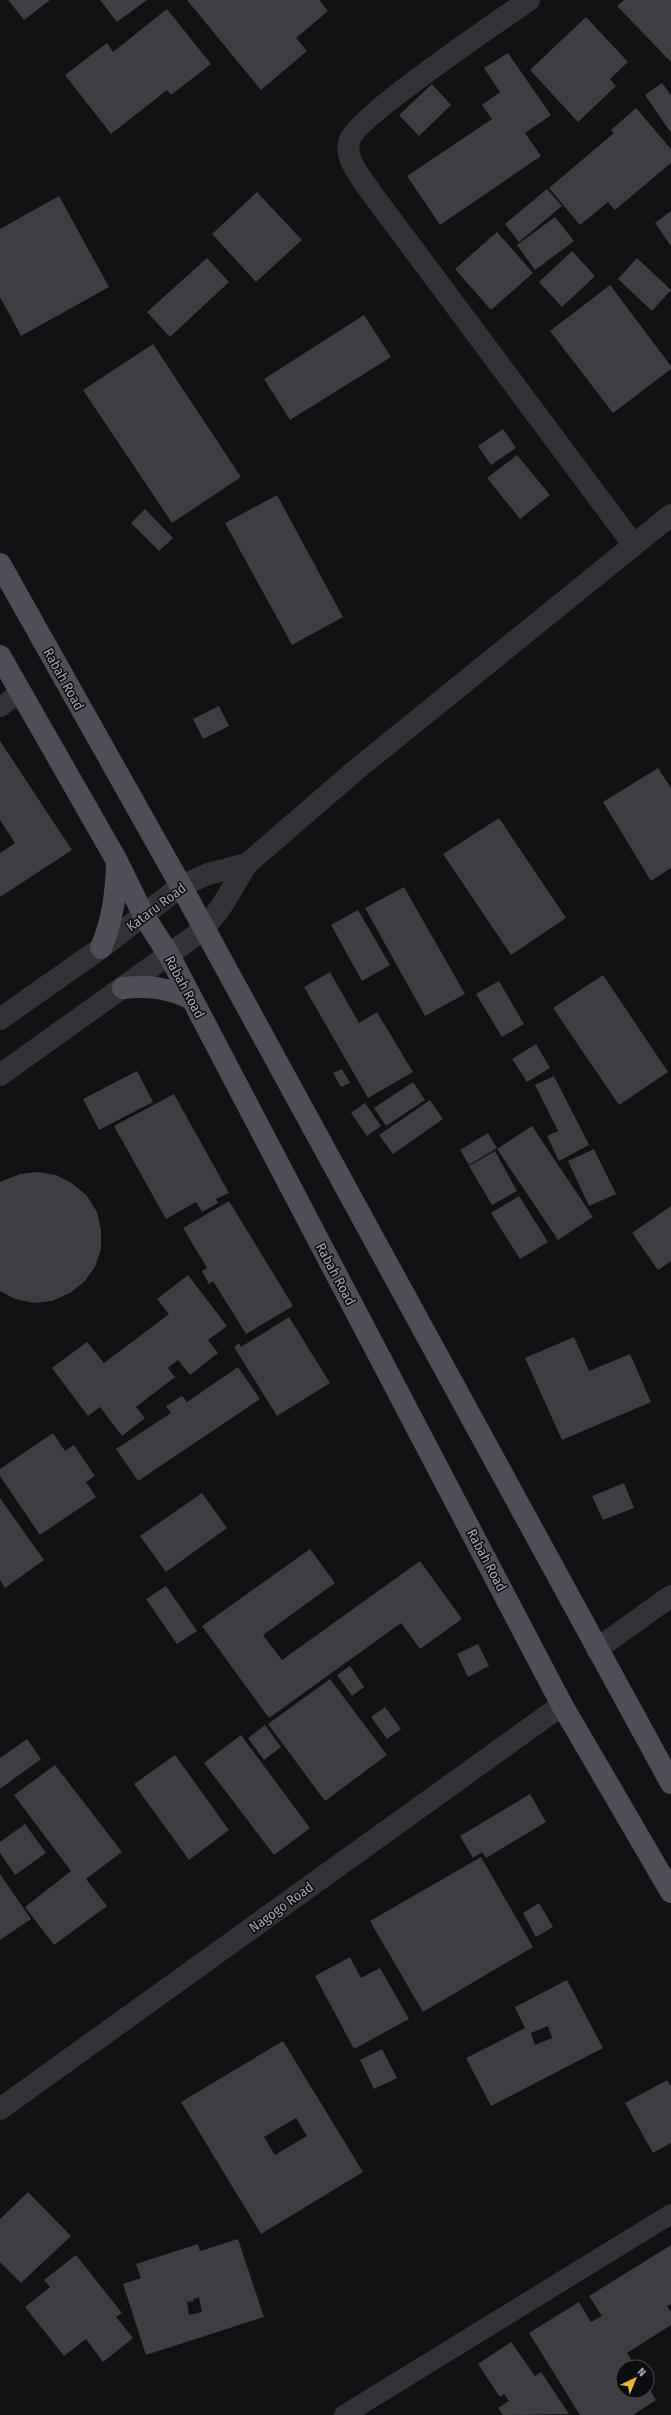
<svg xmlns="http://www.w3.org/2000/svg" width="671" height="2415" font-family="'Fira Sans Condensed',sans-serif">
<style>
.building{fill:#3d3d42;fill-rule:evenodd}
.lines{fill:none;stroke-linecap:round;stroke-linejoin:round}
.service{stroke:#323237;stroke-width:20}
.minor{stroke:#323237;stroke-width:22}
.tertiary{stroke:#323237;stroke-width:22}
.primary{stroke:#4e4f56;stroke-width:22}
.labels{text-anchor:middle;stroke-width:3;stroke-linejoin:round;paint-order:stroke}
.street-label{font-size:14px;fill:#a2a6b2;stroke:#0c0b0d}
</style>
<rect width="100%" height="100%" fill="#111012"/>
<path class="building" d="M8,0h42l-26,20z
M100,0h47l-30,22z
M187,0h132l9,11 -32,27 11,13 -46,39z
M624,0h47v62l-54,-56z
M167,9l44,55 -40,31 -4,-5 -56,44 -46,-59 42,-32 6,9z
M586,17l42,45 -18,17 6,7 -38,36 -48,-52z
M508,53l43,62 -26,18 16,23 -101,69 -33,-49 85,-57 -10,-14 18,-13 -16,-24z
M662,83l9,12v38l-26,-38z
M432,84l19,21 -32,31 -20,-21z
M636,108l35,41v14l-56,47 -7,-8 -28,23 -31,-37 65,-55 -3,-3z
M547,189l15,17 -43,36 -14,-18z
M257,192l45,48 -46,42 -44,-48z
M59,196l50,91 -88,49 -21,-39v-68z
M671,211v35l-16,-23z
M555,217l19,24 -39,29 -18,-25z
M497,232l36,41 -42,37 -36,-41z
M572,251l23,25 -33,31 -23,-25z
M207,258l22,24 -59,55 -23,-25z
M637,258l34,32 -19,21 -34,-32z
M610,285l61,81v3l-58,44 -63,-82z
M364,315l27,42 -101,63 -26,-41z
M153,344l88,133 -69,46 -89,-133z
M503,429l13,19 -25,17 -13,-19z
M517,455l33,40 -30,24 -33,-41z
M277,495l66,122 -51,28 -67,-122z
M145,509l28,29 -14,13 -28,-28z
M219,706l10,20 -26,13 -10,-20z
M0,741l72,109 -72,47v-44l15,-10 -15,-23z
M658,768l13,20v80l-20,13 -48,-79z
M499,818l67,100 -55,37 -68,-101z
M404,887l61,107 -40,22 -60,-108z
M358,910l32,55 -28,16 -31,-56z
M330,972l29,51 18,-11 36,60 -45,26 -64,-111z
M603,975l65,97 -49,33 -66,-97z
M499,981l25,43 -22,13 -26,-43z
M536,1044l14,24 -23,14 -15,-23z
M342,1069l8,14 -9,4 -8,-14z
M137,1071l16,31 -54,28 -16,-31z
M554,1076l35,69 -30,16 -12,-25 11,-5 -23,-46z
M413,1082l12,18 -39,26 -12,-18z
M174,1094l55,99 -13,6 2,4 -16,9 -6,-10 -30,17 -52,-93z
M430,1100l13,19 -50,35 -14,-19z
M365,1103l16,23 -14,10 -16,-23z
M532,1126l61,91 -35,23 -61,-91z
M488,1133l9,15 -28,17 -9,-15z
M594,1149l22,45 -27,12 -21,-45z
M495,1151l22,40 -25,14 -23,-39z
M38,1172l18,3 17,9 14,12 10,16 4,18v19l-6,18 -11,15 -14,11 -18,8 -18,2 -19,-4 -15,-8v-109l20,-8z
M519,1196l29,46 -28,17 -29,-46z
M229,1201l64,105 -47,28 -33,-53 -4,3 -7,-13 5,-3 -24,-40z
M671,1206v55l-13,9 -26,-37z
M188,1275l39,51 -19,14 10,13 -28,22 -12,-15 -10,8 7,9 -39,30 9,11 -23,18 -22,-29 -12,9 -36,-48 35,-26 17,21 65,-49 -12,-15z
M289,1317l41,66 -53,33 -43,-69 5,-4 2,4z
M574,1337l15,34 41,-17 21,48 -89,38 -37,-82z
M238,1367l22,32 -122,82 -22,-32 55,-36 -5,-7 16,-10 5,6z
M53,1433l12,18 9,-6 21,31 -9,6 10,15 -56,38 -40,-59v-7z
M624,1483l10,25 -31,12 -11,-24z
M202,1493l25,35 -61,44 -26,-36z
M0,1498l44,62 -39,28 -5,-8z
M310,1549l25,34 -72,52 19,25 138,-99 42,58 -42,30 -19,-26 -132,95 -67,-92z
M166,1586l31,45 -20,13 -31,-45z
M478,1644l11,22 -21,11 -11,-23z
M350,1666l14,21 -12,9 -15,-21z
M330,1679l57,76 -62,46 -57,-77z
M385,1707l16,22 -14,10 -16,-22z
M265,1725l16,22 -17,13 -16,-22z
M241,1735l69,93 -36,27 -70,-92z
M27,1739l14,20 -41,30v-31z
M175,1755l54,75 -40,30 -55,-76z
M55,1765l67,87 -36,27 21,27 -53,39 -29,-38 46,-36 -57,-76z
M530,1794l16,28 -60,36 -4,-6 -9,6 -13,-22z
M25,1824l21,29 -31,22 -15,-22v-11z
M481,1857l52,90 -110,65 -53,-91z
M0,1874l31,45 -31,21z
M539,1903l14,24 -17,10 -13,-24z
M350,1957l11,21 19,-10 29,51 -55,30 -39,-73z
M567,1980l36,68 -112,58 -25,-48 59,-30 -10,-21zM548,2026l4,12 -17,7 -4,-12z
M283,2041l80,131 -102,62 -80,-132zM296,2118l11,18 -32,19 -11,-18z
M382,2049l15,29 -23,11 -14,-29z
M667,2080l4,6v57l-18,10 -28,-50z
M28,2192l43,44 -50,47 -21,-21v-43z
M238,2239l26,78 -118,38 -23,-71 18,-6 -5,-14 62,-20 2,7zM199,2297l3,15 -13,3 -2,-13 7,-1 -1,-2z
M671,2245v59l-4,2 4,6v13l-44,28 9,14h-13v24h24v-6l9,15 -23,15h-53l-51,-82 50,-31 12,20 11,-6 -13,-20z
M76,2255l46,58 -6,4 17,21 -30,24 -17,-23 -22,17 -39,-49 25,-20 -6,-7z
M511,2342l24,34 6,-4 28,42 -66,1 -5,-7 11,-7 -5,-7 -4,3 -22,-33z"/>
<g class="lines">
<path class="service" d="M0,707l21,-15
M344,2415l327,-201"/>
<path class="minor" d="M529,0c-27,19 -176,119 -180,142 -4,18 12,35 21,49l263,353
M597,1649l74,-53
M0,2109l562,-404"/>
<path class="tertiary" d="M0,1019l101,-71 80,-62 27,-12 39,-10
M0,1075l203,-145 18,-23 26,-43 110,-95 314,-254"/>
<path class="primary" d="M0,564l181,322 490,897
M0,656l117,205 27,55 25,39 393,750 109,187
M101,948c12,-30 15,-53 16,-86
M123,988c26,-3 45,0 69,11"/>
</g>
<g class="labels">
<g class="street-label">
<text transform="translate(64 679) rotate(61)" y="5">Rabah Road</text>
<text transform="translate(156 907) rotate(-37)" y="5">Kataru Road</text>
<text transform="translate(185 987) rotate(62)" y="5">Rabah Road</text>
<text transform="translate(336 1274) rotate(62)" y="5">Rabah Road</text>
<text transform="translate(487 1560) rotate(62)" y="5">Rabah Road</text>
<text transform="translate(281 1907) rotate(-36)" y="5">Nagogo Road</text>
</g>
</g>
<g transform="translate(635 2379) rotate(44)"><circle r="19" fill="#0c0b0d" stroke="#48494f"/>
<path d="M0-3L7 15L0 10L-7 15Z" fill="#ecb62e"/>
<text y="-6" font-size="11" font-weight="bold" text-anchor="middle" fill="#a2a6b2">N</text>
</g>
</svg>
